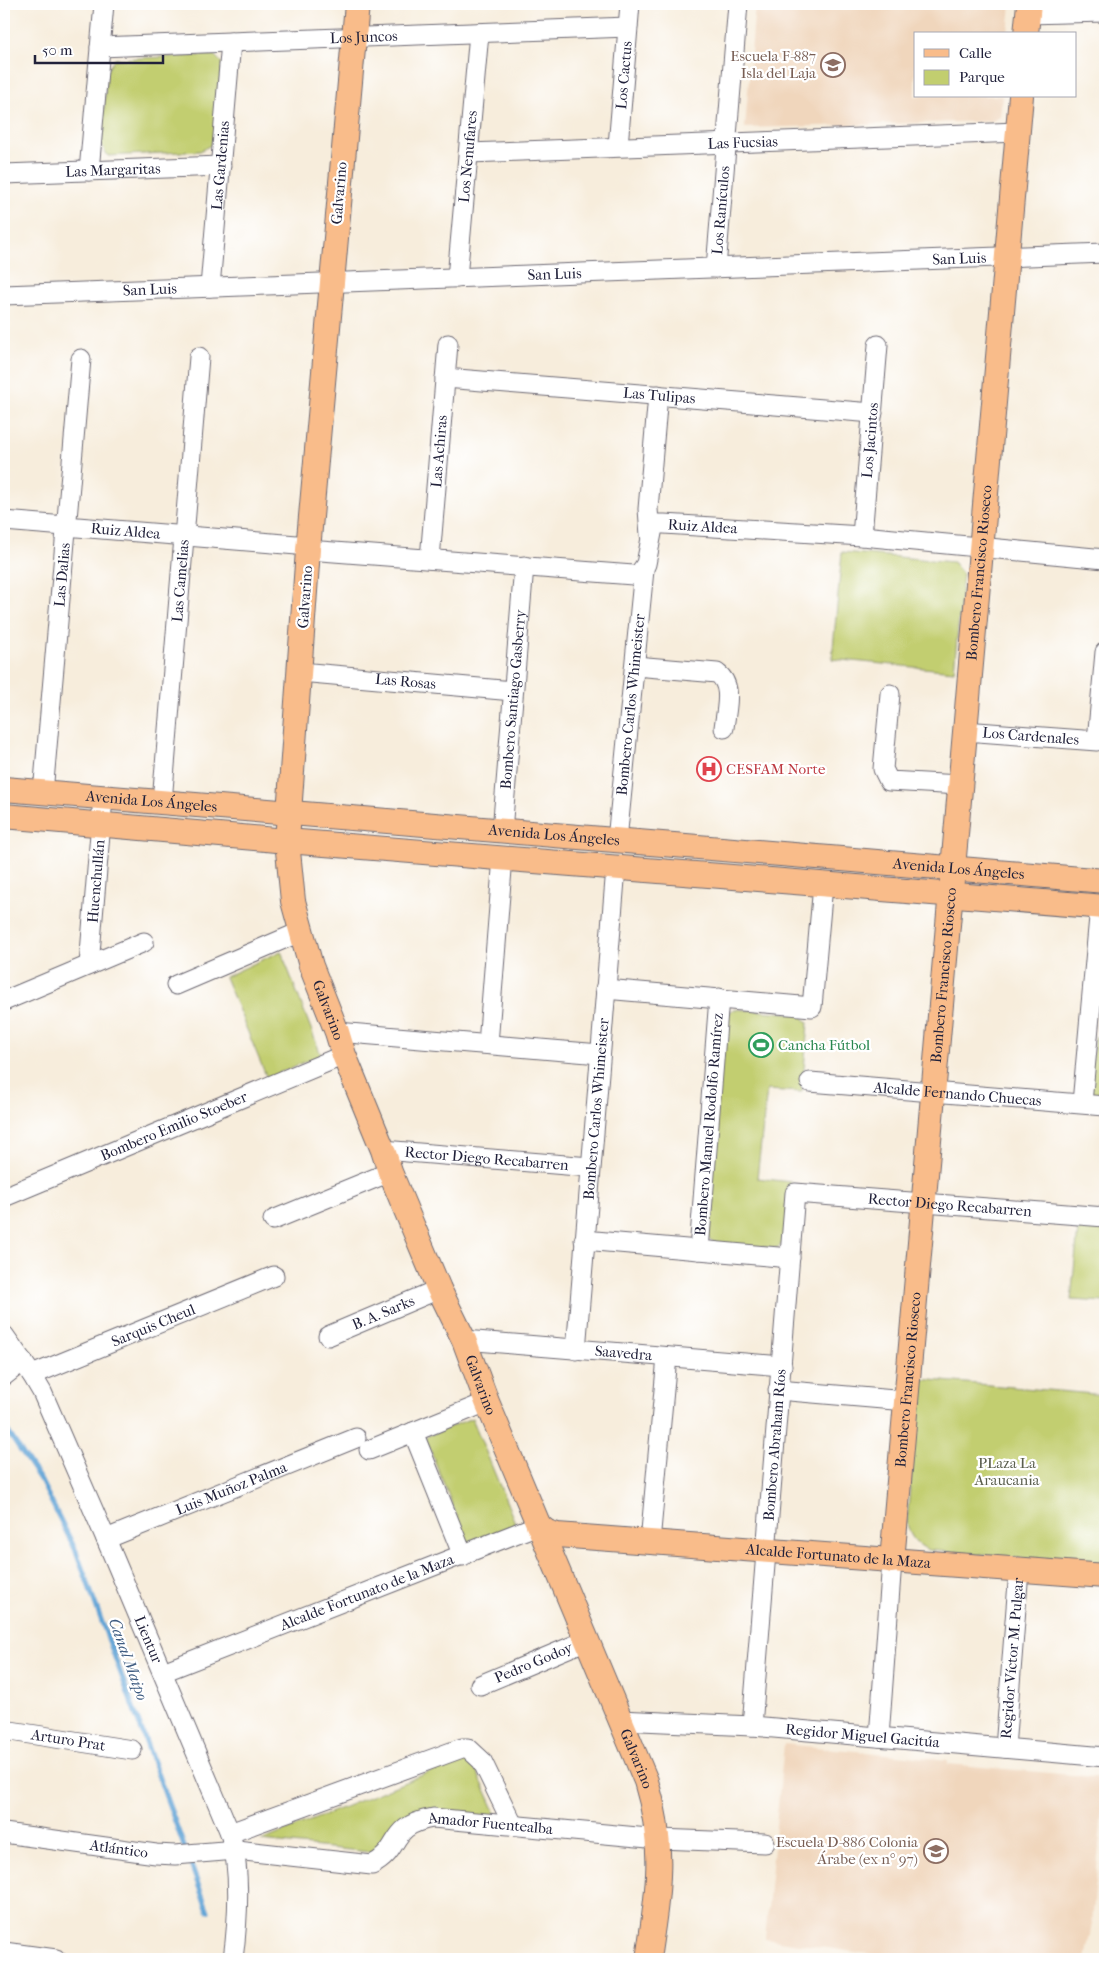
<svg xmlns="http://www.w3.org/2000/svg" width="1109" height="1963" font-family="'IM FELL French Canon',serif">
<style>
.built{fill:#f0d6bc}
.green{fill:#c2ce6f;stroke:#727855}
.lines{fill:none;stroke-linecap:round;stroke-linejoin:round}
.stream{stroke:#62a4d6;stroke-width:5}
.minor-casing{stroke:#6d6973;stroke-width:21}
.major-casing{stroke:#6d6973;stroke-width:26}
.minor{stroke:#fff;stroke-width:19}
.major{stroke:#f9bc8a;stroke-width:24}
.labels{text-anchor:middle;stroke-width:4.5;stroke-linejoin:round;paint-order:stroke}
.street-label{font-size:15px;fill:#22223b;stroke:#fff}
.education-label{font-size:15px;fill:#785e54;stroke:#fff;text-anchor:end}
.health-label{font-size:15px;fill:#be3a42;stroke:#fff;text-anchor:start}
.leisure-label{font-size:15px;fill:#27864d;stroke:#fff;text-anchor:start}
.park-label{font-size:15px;fill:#5a5e4d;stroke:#fff}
.water-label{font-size:16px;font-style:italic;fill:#3f5c81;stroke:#fff}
</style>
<rect width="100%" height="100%" fill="#fff"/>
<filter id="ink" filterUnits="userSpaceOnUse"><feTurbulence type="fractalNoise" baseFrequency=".02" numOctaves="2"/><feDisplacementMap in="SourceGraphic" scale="10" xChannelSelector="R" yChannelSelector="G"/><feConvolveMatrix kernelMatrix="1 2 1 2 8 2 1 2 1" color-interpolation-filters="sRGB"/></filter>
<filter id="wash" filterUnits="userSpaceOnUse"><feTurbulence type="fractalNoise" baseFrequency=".0096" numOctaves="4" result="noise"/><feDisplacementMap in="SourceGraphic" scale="20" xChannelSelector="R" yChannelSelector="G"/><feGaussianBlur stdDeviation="1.12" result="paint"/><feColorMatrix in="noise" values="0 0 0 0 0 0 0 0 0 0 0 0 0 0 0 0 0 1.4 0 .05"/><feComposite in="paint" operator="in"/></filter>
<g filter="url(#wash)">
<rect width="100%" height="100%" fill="#f7eddc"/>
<path class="built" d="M755,4h256l-3,30h-93v62h87l-2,21 -8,4 -247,7z
M784,1744l164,16v4l157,14 -13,146 -7,35h-181l-139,-20z"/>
<path class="green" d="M214,55l8,8 -9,81 -13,7 -92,5 -7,-11 6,-75 8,-11z
M842,552l111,10 10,12 -9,97 -122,-12z
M281,951l40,104 -54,23 -42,-101z
M734,1009l66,5 8,9 -6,69 -35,-2 -10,88 34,4 -4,58 -10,8 -62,-5 -10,-7 18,-219z
M1094,1037l11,1v58l-16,-1z
M1083,1225l22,4v73l-34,-2 7,-70z
M919,1379l186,16v171l-177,-16c-13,-7 -18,-13 -21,-27z
M472,1418l44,107 -48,19 -43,-107z
M464,1758l10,7 24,53 -91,-1 -13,7 -14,24 -11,4 -108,-11z"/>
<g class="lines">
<path class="stream" d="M4,1426l37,55 35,70 109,298
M188,1857l20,54"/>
</g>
</g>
<g filter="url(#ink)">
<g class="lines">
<defs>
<g id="minor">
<path d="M1028,14l77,-2"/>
<path id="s1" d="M100,47l528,-20"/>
<path id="s2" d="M618,146l12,-142"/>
<path id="s3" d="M469,153l549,-21"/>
<path d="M89,171l15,-167"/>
<path id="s4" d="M4,174l217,-8"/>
<path id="s5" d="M716,268l22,-264"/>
<path id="s6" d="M457,278l22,-245"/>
<path id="s7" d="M210,287l21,-245"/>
<path id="s8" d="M4,295l1101,-42"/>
<path id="s9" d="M445,378l428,35"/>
<path id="s10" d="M4,521l305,25"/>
<path d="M650,535l-2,-26 10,-114"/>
<path id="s11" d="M862,536l16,-191"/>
<path id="s12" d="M308,550l325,25 6,-1 7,-10 7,-36 5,-4h6l198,12 243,23"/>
<path id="s13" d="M430,559l18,-215"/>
<path d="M635,666l82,7c17,12 9,36 7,55"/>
<path id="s14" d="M300,672l213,19"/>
<path d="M890,694l-7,75 6,12 71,4"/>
<path id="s15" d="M965,731l132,10 8,-89"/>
<path id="s16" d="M43,793l38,-434"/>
<path id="s17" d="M162,802l37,-445"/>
<path id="s18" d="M502,831l22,-265"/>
<path id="s19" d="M617,840l27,-270"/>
<path id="s20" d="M89,965l14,-167"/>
<path d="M176,985l124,-53"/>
<path d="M605,989l207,18 11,-122"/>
<path d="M4,1001l140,-59"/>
<path d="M337,1032l263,22"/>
<path d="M488,1044l15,-187"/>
<path id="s21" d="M810,1082l295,24"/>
<path d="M1082,1103l18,-197"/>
<path id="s22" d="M383,1150l207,17"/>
<path id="s23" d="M4,1197l340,-142"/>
<path d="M273,1220l117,-48"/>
<path d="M584,1240l206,18"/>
<path id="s24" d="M699,1250l20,-252"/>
<path id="s25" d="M4,1335l28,40 10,17 64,147 124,294c11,36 8,88 3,126"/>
<path id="s26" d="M328,1336l111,-47"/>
<path id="s27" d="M464,1340l318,26"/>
<path id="s28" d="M576,1350l40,-482"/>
<path id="s29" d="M32,1375l242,-99"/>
<path d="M4,1376l19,-15"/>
<path d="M778,1390l128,11"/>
<path d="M413,1432l50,124"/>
<path d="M369,1450l118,-48"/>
<path id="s30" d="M106,1539l250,-101"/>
<path d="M650,1542l17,-185"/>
<path id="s31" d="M163,1672l375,-147"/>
<path id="s32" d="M480,1685l107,-45"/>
<path id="s33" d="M619,1720l133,6 353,31"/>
<path id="s34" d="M752,1726l43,-533 310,24"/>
<path id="s35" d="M4,1730l128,20"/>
<path d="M879,1737l13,-176"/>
<path id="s36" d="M1005,1748l14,-178"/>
<path id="s37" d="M4,1833l152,21 19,1 61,-5 136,15c31,-16 15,-39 61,-47l226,21 106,4"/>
<path d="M230,1833l232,-85h6l14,13 31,64"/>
<path d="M4,1952l52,7"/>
</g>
<g id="major">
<path id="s38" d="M357,4l-49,546 -21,291 6,60 18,65 26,66 7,23 39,95 7,22 49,117 25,51 23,62 159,379c20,65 12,112 2,178"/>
<path d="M1026,34l3,-30"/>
<path id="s39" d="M4,789l1101,92"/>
<path d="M4,816l283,25 818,66"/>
<path id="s40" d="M538,1525l9,7 10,3 548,41"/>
<path id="s41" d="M892,1561l129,-1465"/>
</g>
</defs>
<use href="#minor" class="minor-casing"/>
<use href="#major" class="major-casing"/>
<use href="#minor" class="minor"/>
<use href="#major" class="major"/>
</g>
</g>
<defs>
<symbol id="school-ring" viewBox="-11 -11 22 22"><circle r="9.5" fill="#fff" stroke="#8d6e63" stroke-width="1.5"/><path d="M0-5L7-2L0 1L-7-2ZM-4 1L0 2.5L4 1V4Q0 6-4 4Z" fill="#8d6e63"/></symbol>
<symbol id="hospital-ring" viewBox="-11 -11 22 22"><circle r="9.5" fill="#fff" stroke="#e0444e" stroke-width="1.5"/><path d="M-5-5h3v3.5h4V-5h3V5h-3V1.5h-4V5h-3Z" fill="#e0444e"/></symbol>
<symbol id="stadium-ring" viewBox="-11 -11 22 22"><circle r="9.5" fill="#fff" stroke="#2e9e5b" stroke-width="1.5"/><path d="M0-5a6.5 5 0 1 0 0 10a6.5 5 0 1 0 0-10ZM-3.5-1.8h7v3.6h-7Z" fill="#2e9e5b"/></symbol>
</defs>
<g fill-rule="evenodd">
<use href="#school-ring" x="819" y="51" width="28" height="28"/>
<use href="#hospital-ring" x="695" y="755" width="28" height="28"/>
<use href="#stadium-ring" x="747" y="1031" width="28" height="28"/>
<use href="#school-ring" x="922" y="1837" width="28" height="28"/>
</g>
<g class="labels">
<g class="street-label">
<text dy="5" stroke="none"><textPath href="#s1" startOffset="264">Los Juncos</textPath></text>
<text dy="5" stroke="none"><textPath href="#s2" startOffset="71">Los Cactus</textPath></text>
<text dy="5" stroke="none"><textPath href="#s3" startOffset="274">Las Fucsias</textPath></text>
<text dy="5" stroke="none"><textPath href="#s6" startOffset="122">Los Nenufares</textPath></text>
<text dy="5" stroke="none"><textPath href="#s7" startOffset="122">Las Gardenias</textPath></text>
<text dy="5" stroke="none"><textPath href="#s4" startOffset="109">Las Margaritas</textPath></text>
<text transform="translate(339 193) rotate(-85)" y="5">Galvarino</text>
<text dy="5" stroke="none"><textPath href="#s5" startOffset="58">Los Ranículos</textPath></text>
<text dy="5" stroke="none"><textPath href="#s8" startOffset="956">San Luis</textPath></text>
<text dy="5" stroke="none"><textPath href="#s8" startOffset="551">San Luis</textPath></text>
<text dy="5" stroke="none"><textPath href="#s8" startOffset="146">San Luis</textPath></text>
<text dy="5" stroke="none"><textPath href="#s9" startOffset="215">Las Tulipas</textPath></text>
<text dy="5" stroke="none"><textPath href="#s11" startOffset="96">Los Jacintos</textPath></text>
<text dy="5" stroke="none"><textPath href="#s13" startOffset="108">Las Achiras</textPath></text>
<text dy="5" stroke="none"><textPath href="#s12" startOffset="432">Ruiz Aldea</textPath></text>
<text dy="5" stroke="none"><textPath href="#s10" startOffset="122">Ruiz Aldea</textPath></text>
<text dy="5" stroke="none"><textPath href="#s41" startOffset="992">Bombero Francisco Rioseco</textPath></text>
<text dy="5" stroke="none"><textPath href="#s16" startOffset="219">Las Dalias</textPath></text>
<text dy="5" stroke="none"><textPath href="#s17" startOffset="222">Las Camelias</textPath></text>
<text transform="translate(305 597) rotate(-86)" y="5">Galvarino</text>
<text dy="5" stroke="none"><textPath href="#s14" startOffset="106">Las Rosas</textPath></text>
<text dy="5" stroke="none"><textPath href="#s18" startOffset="132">Bombero Santiago Gasberry</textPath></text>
<text dy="5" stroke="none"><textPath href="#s19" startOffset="136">Bombero Carlos Whimeister</textPath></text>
<text dy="5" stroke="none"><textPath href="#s15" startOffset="66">Los Cardenales</textPath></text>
<text dy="5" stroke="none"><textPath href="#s39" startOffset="148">Avenida Los Ángeles</textPath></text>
<text dy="5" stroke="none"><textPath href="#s39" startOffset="552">Avenida Los Ángeles</textPath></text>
<text dy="5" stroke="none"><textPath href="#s39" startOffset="958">Avenida Los Ángeles</textPath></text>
<text dy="5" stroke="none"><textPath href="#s20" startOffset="84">Huenchullán</textPath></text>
<text dy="5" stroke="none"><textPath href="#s41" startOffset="588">Bombero Francisco Rioseco</textPath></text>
<text dy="5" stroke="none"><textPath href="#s38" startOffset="1015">Galvarino</textPath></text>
<text dy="5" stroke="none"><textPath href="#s21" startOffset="148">Alcalde Fernando Chuecas</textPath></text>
<text dy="5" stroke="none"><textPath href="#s28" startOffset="242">Bombero Carlos Whimeister</textPath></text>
<text dy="5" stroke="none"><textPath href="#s24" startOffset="126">Bombero Manuel Rodolfo Ramírez</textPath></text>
<text dy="5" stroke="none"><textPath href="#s23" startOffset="184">Bombero Emilio Stoeber</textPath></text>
<text dy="5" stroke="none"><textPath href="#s22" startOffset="104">Rector Diego Recabarren</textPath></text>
<text dy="5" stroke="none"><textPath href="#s34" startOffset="690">Rector Diego Recabarren</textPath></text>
<text dy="5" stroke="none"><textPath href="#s26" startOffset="60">B. A. Sarks</textPath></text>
<text dy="5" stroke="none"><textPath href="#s29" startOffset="131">Sarquis Cheul</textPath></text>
<text dy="5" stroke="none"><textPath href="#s27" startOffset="160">Saavedra</textPath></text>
<text dy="5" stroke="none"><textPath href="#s41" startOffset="182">Bombero Francisco Rioseco</textPath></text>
<text dy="5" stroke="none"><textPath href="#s38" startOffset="1420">Galvarino</textPath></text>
<text dy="5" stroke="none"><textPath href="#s34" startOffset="282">Bombero Abraham Ríos</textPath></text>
<text dy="5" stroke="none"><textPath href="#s30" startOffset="135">Luis Muñoz Palma</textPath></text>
<text dy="5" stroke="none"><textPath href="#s40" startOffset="304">Alcalde Fortunato de la Maza</textPath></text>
<text dy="5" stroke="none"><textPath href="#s31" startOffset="219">Alcalde Fortunato de la Maza</textPath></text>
<text dy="5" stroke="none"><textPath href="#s25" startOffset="338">Lientur</textPath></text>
<text dy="5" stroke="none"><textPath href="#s36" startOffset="90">Regidor Víctor M. Pulgar</textPath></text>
<text dy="5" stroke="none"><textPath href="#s32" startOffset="58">Pedro Godoy</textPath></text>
<text dy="5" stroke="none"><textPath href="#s33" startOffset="244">Regidor Miguel Gacitúa</textPath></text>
<text dy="5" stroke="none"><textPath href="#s35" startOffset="65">Arturo Prat</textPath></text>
<text dy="5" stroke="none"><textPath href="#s38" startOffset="1825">Galvarino</textPath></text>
<text dy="5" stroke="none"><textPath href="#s37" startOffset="508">Amador Fuentealba</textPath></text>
<text dy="5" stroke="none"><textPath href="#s37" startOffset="116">Atlántico</textPath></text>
</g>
<g class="education-label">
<text x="816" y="61">Escuela F-887<tspan x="816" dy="17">Isla del Laja</tspan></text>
<text x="918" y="1847">Escuela D-886 Colonia<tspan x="918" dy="17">Árabe (ex n° 97)</tspan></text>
</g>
<g class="health-label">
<text x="726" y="774">CESFAM Norte</text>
</g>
<g class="leisure-label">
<text x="778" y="1050">Cancha Fútbol</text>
</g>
<g class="park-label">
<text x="1007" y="1468">PLaza La<tspan x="1007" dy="17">Araucania</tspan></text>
</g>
<g class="water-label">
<text transform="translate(129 1659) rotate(70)" y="6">Canal Maipo</text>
</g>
</g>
<rect width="1109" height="1963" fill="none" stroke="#fff" stroke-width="20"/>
<rect x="914" y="32" width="162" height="65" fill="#ffffff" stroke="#a7a7b1"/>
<rect x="924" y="49" width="25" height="8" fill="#f9bc8a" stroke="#a7a7b1"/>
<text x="959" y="58" font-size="15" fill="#22223b">Calle</text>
<rect x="924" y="70" width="25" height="15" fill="#c2ce6f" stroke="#a7a7b1"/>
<text x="959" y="82" font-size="15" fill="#22223b">Parque</text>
<path d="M35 55v8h128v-8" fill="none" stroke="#22223b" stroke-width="2.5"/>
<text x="42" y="55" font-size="15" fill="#22223b" stroke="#ffffff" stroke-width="4" paint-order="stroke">50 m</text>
</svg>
